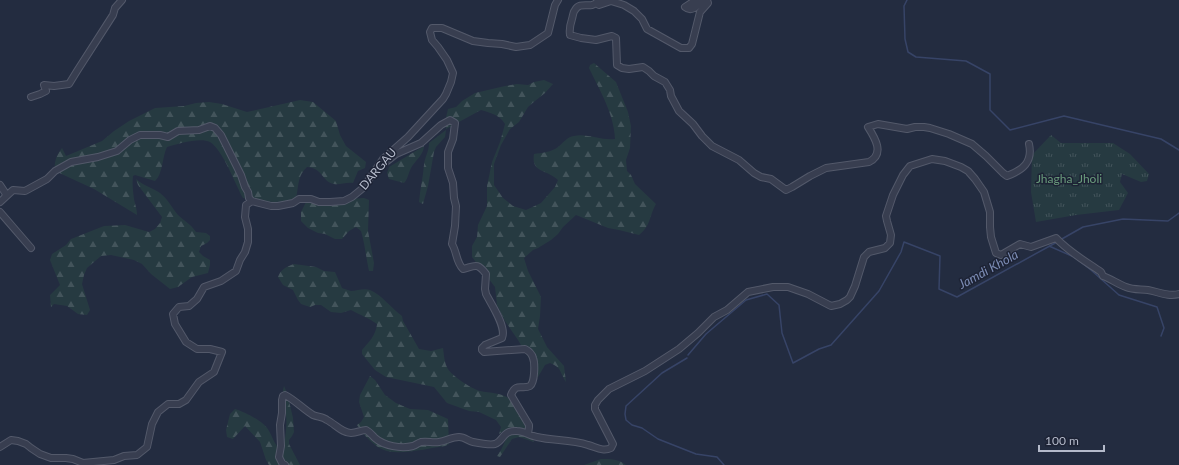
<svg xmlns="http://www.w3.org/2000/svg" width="1179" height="465" font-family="Lato,sans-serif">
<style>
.forest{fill:url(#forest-firs)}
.park{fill:url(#park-tufts)}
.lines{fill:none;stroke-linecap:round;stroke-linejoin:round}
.stream{stroke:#374467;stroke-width:1.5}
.minor-casing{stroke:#53596a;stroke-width:8}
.minor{stroke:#383e50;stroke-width:6}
.labels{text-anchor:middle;stroke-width:3;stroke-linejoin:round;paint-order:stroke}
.street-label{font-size:12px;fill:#b4baca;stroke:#1d2335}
.park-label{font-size:12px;fill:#6a9c7c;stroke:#1d2335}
.water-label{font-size:13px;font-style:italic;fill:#7b8bb3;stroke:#1d2335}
</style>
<defs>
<pattern id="forest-firs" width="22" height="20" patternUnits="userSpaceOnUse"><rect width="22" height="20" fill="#263a41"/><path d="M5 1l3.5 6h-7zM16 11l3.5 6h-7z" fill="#43545b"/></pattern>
<pattern id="park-tufts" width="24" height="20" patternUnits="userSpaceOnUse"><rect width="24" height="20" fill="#263a41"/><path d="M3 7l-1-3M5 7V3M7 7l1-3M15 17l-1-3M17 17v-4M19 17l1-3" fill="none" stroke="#43545b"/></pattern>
</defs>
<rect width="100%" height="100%" fill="#232c40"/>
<path class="forest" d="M594,63l22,19 12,30 3,14 -1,22 -4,12 1,11 4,4 4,9 21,20c-7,12 -5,22 -17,31l-20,-5 -11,-2 -32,-13 -13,12 -5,7 -7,6 -13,8 -5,2 -9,8 4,13 13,26 -1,19 -2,13 9,18 17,19 2,16c-7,-11 -4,-14 -16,-19l-5,2 -7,12 -4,-1v-9l-16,-27 -13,-19 -8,-16 -2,-18 -23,-30v-11l5,-9 1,-12 9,-19v-20l5,-24 8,-20 5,-18c-5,-9 -14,-11 -24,-14l-35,19 -1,-7 3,-13 8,-2 6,-6 13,-8 30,-7 12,-2 11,1 6,-3 10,-2 9,4 -8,9 -10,8 -7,6 -9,15 -9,7 -9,16 -7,19v21l9,13 10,8 13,4 15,-7 14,-16 3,-7c-12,-11 -27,-7 -24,-26 7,-1 18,-2 24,-7 5,-4 9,-10 16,-11 13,-3 28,5 41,3 -1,-25 -15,-48 -26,-71l1,-3z
M300,100l13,2 23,19 4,14 6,11 20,16 -1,6 -7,3 -5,12c-7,-1 -13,2 -19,1 -12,-2 -11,-16 -27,-17 -10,9 -8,19 -11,31 -15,7 -37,3 -53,0 -8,-14 -20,-48 -33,-56 -10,-5 -33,2 -43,5 -5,10 -4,27 -12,34l-20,-6 -2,1c-1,8 0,15 1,23 1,6 3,9 3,16l-43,-26 -39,-18c-1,-9 1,-15 7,-23l4,8 36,-15 12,-10 15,-10 26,-13 29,-2 12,-3 13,-1 13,2 25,8z
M446,130l-1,7 -9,10 -2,5 -6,34 -5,18 -4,-2c1,-12 4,-25 5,-37 1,-9 5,-13 5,-22z
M424,146c0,8 -9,15 -13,22 -3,6 -3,11 -7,15l-15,-4 -2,-6 2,-6z
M136,179c8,7 17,9 24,14 8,6 12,15 18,22 7,7 12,8 18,17l10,1 4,3v4l-3,3 -6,3 -2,6 4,4 7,4v5l-2,8 -16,4 -14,10 -8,2 -19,-15 -9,-10 -8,-4 -23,-5 -10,1 -14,12 -3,7 -2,9 8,26 -3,5 -9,-1 -11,-8 -13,-2 -3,3 -1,-12 10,-10 -10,-25 2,-6 14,-9 5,-6 33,-13 21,-1 24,7 6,-3 5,-6 2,-6 -24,-32z
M364,198l5,2 -1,31 6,32 -1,8h-4c-3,-13 -4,-27 -8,-40l-5,-4 -7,4 -7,8h-7l-10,-5 -7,-1 -10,-5 -7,-7v-9l5,-10 24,4 13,-3 5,-4z
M294,264l22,3 8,4 11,1 7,16c2,1 6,2 9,3 6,0 12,-3 19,-1 12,5 21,18 32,26l1,5 16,28 12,2 12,-3c1,6 1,15 5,21 4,7 24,20 32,22 10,2 22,2 30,8 9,8 20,31 24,43l-15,-5 -7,2 -12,18 -3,-1 4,-6 7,-15 -4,-4 -5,3 2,-7 -5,-7 -17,-8 -10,-1 -22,-8 -13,-16 -48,-10 -11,-7 -13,-16v-4c7,-8 14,-15 15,-26 -8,-6 -17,-9 -26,-14l-10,3 -10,-1 -10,-7h-6l-5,2 -9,-3 -3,-4 -5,-10 -10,-5 -5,-8c3,-8 8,-10 16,-13z
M370,376l5,4 10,15 11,8 14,6 18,1 20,9 1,25 -4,2c-15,2 -47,10 -61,4 -12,-5 -20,-15 -27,-25l4,-3 3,-5 -5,-15 1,-7z
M284,386l3,7 6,25 1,14 -2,4 -3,4v4l11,21h-31l-3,-5 -6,-18 -15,-16 -12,13 -6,-2 -1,-7 4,-16 5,-5c10,3 30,13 34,22 4,7 5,13 12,19 5,-8 6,-26 5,-35 -1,-10 -5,-20 -2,-29z
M601,459c9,0 18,0 25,6h-42z"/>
<path class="park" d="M1051,135l10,8h52l17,11 19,20 -2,7 -6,1 -19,-8 -2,8 8,11 -9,17 -43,5 -40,7 -5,-30 1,-37z"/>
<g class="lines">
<path class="stream" d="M907,0l-3,6 1,33 3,13 8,5 50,4 24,13v36l20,20 54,-14 97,23 18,11
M1060,240l23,-13 40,-8 45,2 11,-8
M1049,246l25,11 17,13 28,25 38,12 7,21 -3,8
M688,355l18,-21 40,-34 21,-6 12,11 3,28 11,30 26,-14 12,-4 48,-54 22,-39 3,-10 36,14 -1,33 18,8 100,-55
M687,358l-25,15 -36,33 -1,8 1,6 6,5 10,3 16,11 38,15 21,3 7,8"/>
<defs>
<path id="minor" d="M601,0c-3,2 -5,4 -9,5 -6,1 -13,-2 -17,5 -2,2 -2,6 -3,9 -2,6 -3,10 -2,16l11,3 15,2 16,-4 4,2 1,27 5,3 7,1 14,-2 6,4 5,5 11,6 5,8 1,6 8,15 14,13 9,12 10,10 27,14 15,13 7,4 10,2 15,11 6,-3 18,-11 16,-8 43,-6c16,-8 6,-24 -1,-35l10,-3 29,5 8,-2h9l6,1 19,6 23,10 14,12 17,17 4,3c16,-6 26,-14 22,-32
M696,0l-11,7c7,6 13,-2 19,-7
M596,3l3,2 12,-4 13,4 10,6 8,8 5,10 34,19h8l3,-4 8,-32 8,-9 -1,-3
M31,97l9,-3 6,-3 -2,-6 10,1 15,-2 8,-13 36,-56 2,-7 7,-8
M382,165l14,-11 25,-11 20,-18 9,-5 5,3 -2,16 -5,13v16l5,15 1,15 2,8 -1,20 -3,18c5,8 4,18 11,25 12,-3 14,-7 23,5l-1,15 1,5c5,10 21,33 16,44l-17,7 -3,3v2l2,2 41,-3c4,2 7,5 8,9 2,5 2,24 -3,28 -8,4 -14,-4 -19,9l18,30v2l-1,7
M0,185l6,9 -1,3
M0,202l13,-12 12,1 22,-12 8,-8 16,-9 27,-5 19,-6 13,-11 10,-5h20l8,2 10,-6 21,-1 11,-4 5,2 6,7 20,40 4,12 3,5 1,6 3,3
M0,212l31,36
M0,447l11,-7 7,1 8,3 5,4 9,6 11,4h15l7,1 10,4 31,-3 10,-4 13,-1 10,-8 5,-23 6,-12 10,-8h11l7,-4 13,-18 15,-10 8,-20 -12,-3h-13l-11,-7 -11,-18 -2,-10 6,-7 10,-1 8,-7 7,-12 17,-6 15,-10 4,-11 5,-8 3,-10v-13l-3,-12 1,-12 6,-4 19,5h7l15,-3 6,-4h12l8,3h11l14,-1 8,-4 11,-9 20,-29 25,-22 35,-38 3,-5 5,-12 2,-9 -6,-13 -9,-13 -6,-7 -2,-8 2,-4h10l31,13 15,2 14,1 14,3 14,-2 18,-12 7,-28 3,-5
M285,465l-3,-2 -3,-6 2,-11 -1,-21 2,-12v-13l1,-4 2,-1c10,5 18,14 28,20 5,2 10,2 14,5 8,4 15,13 24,13 6,0 10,-3 15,-3 4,2 6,5 9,8 9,8 26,11 38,8 3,-1 5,-3 8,-4 7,-1 11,1 18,0 7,-1 13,-5 20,-5 6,0 9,4 14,5 5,1 18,3 22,2 9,-3 7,-14 22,-13 7,0 13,5 20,6 17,4 34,2 51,8 8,2 15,7 23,3l2,-4 -18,-35v-4l3,-5 11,-11 36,-18 34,-22 19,-16 16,-16 13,-7 21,-18 25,-5h15l20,7 23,12 9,-2 7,-4 3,-3 5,-11 9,-29 5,-5 16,-4 5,-5 1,-8 -4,-14 -1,-5 7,-21 10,-20 7,-9 22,-7 13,2 16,6 7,4 7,8 9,13 6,20v15l1,10 5,16 5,2 19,-11 11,3 25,-9c13,14 29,23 45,34l2,4c8,3 15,8 23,11 7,3 15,2 22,3 11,2 20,7 31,4"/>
</defs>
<use href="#minor" class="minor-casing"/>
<use href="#minor" class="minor"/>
</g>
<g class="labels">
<g class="street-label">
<text transform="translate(378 169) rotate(-50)" y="4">DARGAU</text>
</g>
<g class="park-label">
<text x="1069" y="183">Jhagha_Jholi</text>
</g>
<g class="water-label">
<text transform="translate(988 269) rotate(-29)" y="5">Jamdi Khola</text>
</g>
</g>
<path d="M1039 445v6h65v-6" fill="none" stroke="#b4baca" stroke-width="2"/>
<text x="1045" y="445" font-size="12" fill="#b4baca" stroke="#1d2335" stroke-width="3" paint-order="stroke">100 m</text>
</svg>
